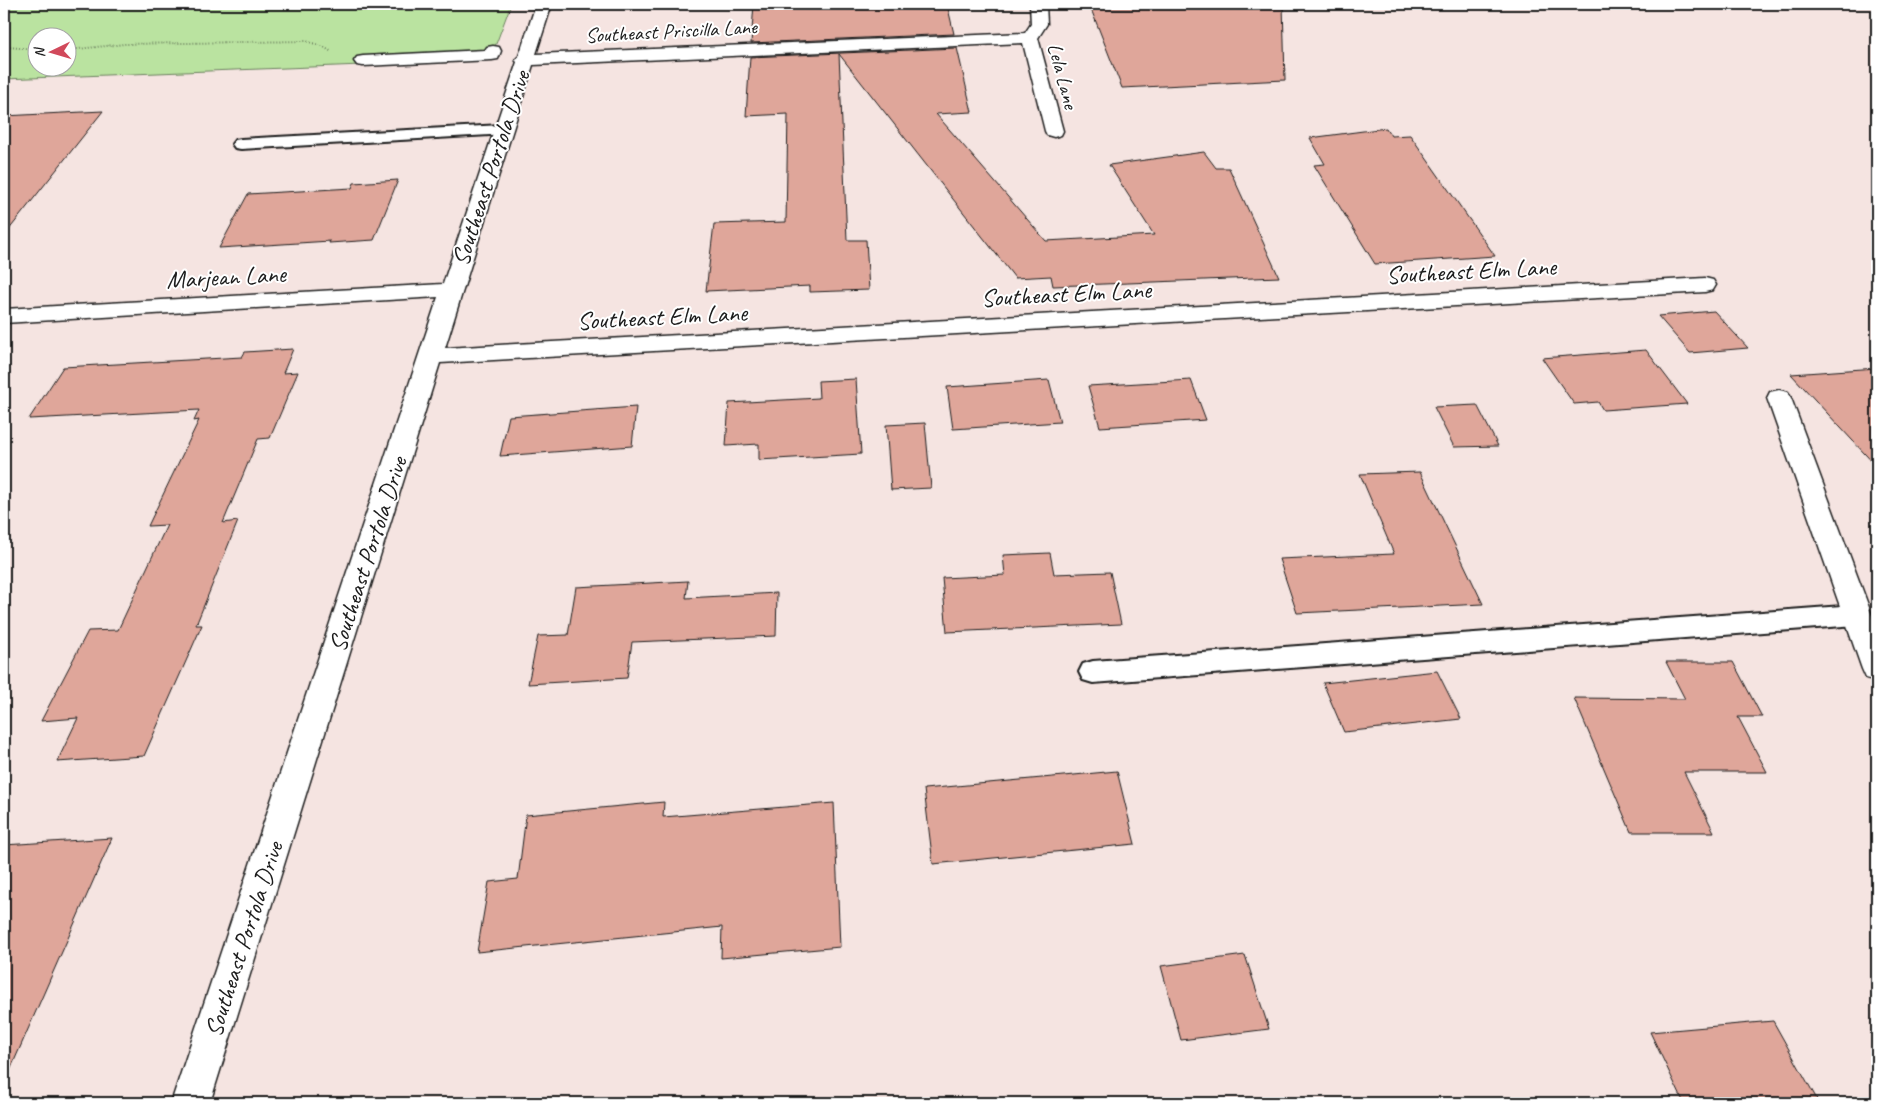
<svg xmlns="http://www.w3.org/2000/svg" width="1881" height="1107" font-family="Caveat,sans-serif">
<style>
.green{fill:#bae3a0;stroke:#6b805e;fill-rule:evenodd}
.building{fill:#dfa69a;stroke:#1c1c1c}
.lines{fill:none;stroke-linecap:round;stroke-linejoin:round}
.lane-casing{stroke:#1c1c1c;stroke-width:4}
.street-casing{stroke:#1c1c1c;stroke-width:3}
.path{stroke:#1c1c1c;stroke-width:2;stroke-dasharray:0.5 2.5;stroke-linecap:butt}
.lane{fill:#fff;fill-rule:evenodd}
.street{fill:#fff;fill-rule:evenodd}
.labels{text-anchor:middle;stroke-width:4;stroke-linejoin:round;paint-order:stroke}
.far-street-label{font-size:21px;fill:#1c1c1c;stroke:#fff}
.street-label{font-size:25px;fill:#1c1c1c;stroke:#fff}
</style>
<rect width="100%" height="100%" fill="#f5e4e1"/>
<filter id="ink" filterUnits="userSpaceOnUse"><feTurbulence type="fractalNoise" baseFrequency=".02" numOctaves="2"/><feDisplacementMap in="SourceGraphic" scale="10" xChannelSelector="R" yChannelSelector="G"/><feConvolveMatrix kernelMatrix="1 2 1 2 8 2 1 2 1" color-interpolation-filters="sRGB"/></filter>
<g filter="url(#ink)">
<path class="green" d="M4,4h507l-21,56 -486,19zM38,38h30v30h-30z"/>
<path class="building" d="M754,4h193l7,30 -203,9z
M1089,4h194l2,76 -163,8z
M957,48l15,64 -36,2 110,127 108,-6 -45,-70 95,-13 12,16h13l50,109 -226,9 -2,-10 -36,2 -176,-224 8,186h19l3,50 -59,2v-6l-104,5 8,-67 72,-2 2,-108 -42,2 4,-59z
M103,111l-99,125v-120z
M1386,128l5,8 19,-1 85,121 -120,8 -61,-99 11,-1 -15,-26z
M398,180l-24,60 -45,3 1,-2 -111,7 29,-54 104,-6 2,-5z
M1714,311l34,37 -58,5 -32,-37z
M293,349l-10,24 15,-1 -28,66 -12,1 -35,84 15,-2 -42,104h6l-58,131 -87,6 21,-44 -37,3 47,-90 30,-1 49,-105 -19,1 51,-106 -5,1 5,-11 -170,9 34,-52 179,-10 3,-5z
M1646,350l41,54 -84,6 -5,-8 -24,2 -32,-46z
M1877,368v99l-86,-93z
M856,379l5,75 -102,6v-16l-33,2 3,-43 90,-5 -1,-17z
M1049,380l11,42 -107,7 -6,-42z
M1191,380l15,40 -106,7 -12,-41z
M1477,405l21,41 -44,1 -20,-40z
M636,407l-4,39 -132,10 9,-40z
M925,423l6,65 -40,2 -5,-65z
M1420,472l63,132 -186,9 -18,-54 115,-5 -34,-80z
M1050,553l4,21 56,-2 11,52 -174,8 -5,-54 63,-3 -2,-20z
M688,581l-2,17 91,-5 -1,43 -144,6 -5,36 -99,6 10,-48 30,-1 8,-48z
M1666,662h67l29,55h-24l29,55h-83l30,60h-83l-57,-134 111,1z
M1437,671l24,48 -117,13 -21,-49z
M1117,771l18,73 -202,20 -9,-75z
M664,802l-1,15 171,-14 6,144 -119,11 1,-31 -245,25 12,-70 29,-3 8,-64z
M112,838l-108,246v-239z
M1245,955l24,74 -88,11 -20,-74z
M1773,1021l46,82h-135l-34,-71z"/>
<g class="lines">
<defs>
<path id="lane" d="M502,125l6,1 2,4 -2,4 -267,15 -6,-1 -3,-4 3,-4 6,-1z
M1856,605l9,3 4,7 -4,7 -9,3 -763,58 -10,-3 -4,-8 4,-8 10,-3z"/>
<path id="street" d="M536,4h16l-16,50 489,-21 6,-9 -1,-20h16l1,20 -9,14 25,93 -2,4 -7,2 -7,-2 -2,-4 -22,-88 -490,22 -88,283 1260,-70 8,2 3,5 -3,5 -8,2 -1265,71 -230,740h-39l267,-806 -434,26v-14l439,-25 74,-222 -2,-2 4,-4z
M493,46l6,1 2,4 -3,8 -6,1 -129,6 -6,-1 -3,-4 3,-4 6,-1 122,-6 2,-3z
M1779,390l9,2 3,6 86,231v52l-11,-3 -4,-9 -95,-271 3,-6z"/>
</defs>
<use href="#lane" class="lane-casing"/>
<use href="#street" class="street-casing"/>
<path class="path" d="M4,47l34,2
M68,50l57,-6 181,-3 16,5 10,6"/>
<use href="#lane" class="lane"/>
<use href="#street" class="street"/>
</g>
</g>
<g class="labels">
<g class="far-street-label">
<text transform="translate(671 31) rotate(-3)" y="7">Southeast Priscilla Lane</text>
<text transform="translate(1063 76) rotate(75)" y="7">Lela Lane</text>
</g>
<g class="street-label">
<text transform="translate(490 168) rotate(-72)" y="9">Southeast Portola Drive</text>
<text transform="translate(1471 270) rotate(-3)" y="9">Southeast Elm Lane</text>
<text transform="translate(226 276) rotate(-3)" y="9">Marjean Lane</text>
<text transform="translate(1066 293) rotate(-3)" y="9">Southeast Elm Lane</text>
<text transform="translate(662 316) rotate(-3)" y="9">Southeast Elm Lane</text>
<text transform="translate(367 554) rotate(-72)" y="9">Southeast Portola Drive</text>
<text transform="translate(243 939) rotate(-72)" y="9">Southeast Portola Drive</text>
</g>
</g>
<rect width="1881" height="1107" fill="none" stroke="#fff" stroke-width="20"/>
<rect x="10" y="10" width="1861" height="1087" fill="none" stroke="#1c1c1c" stroke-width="2" filter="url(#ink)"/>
<g transform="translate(52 52) rotate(265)"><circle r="24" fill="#ffffff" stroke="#a4a4a4"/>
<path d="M0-4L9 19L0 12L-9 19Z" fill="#d1495b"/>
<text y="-8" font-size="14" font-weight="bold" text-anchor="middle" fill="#1c1c1c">N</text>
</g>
</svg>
